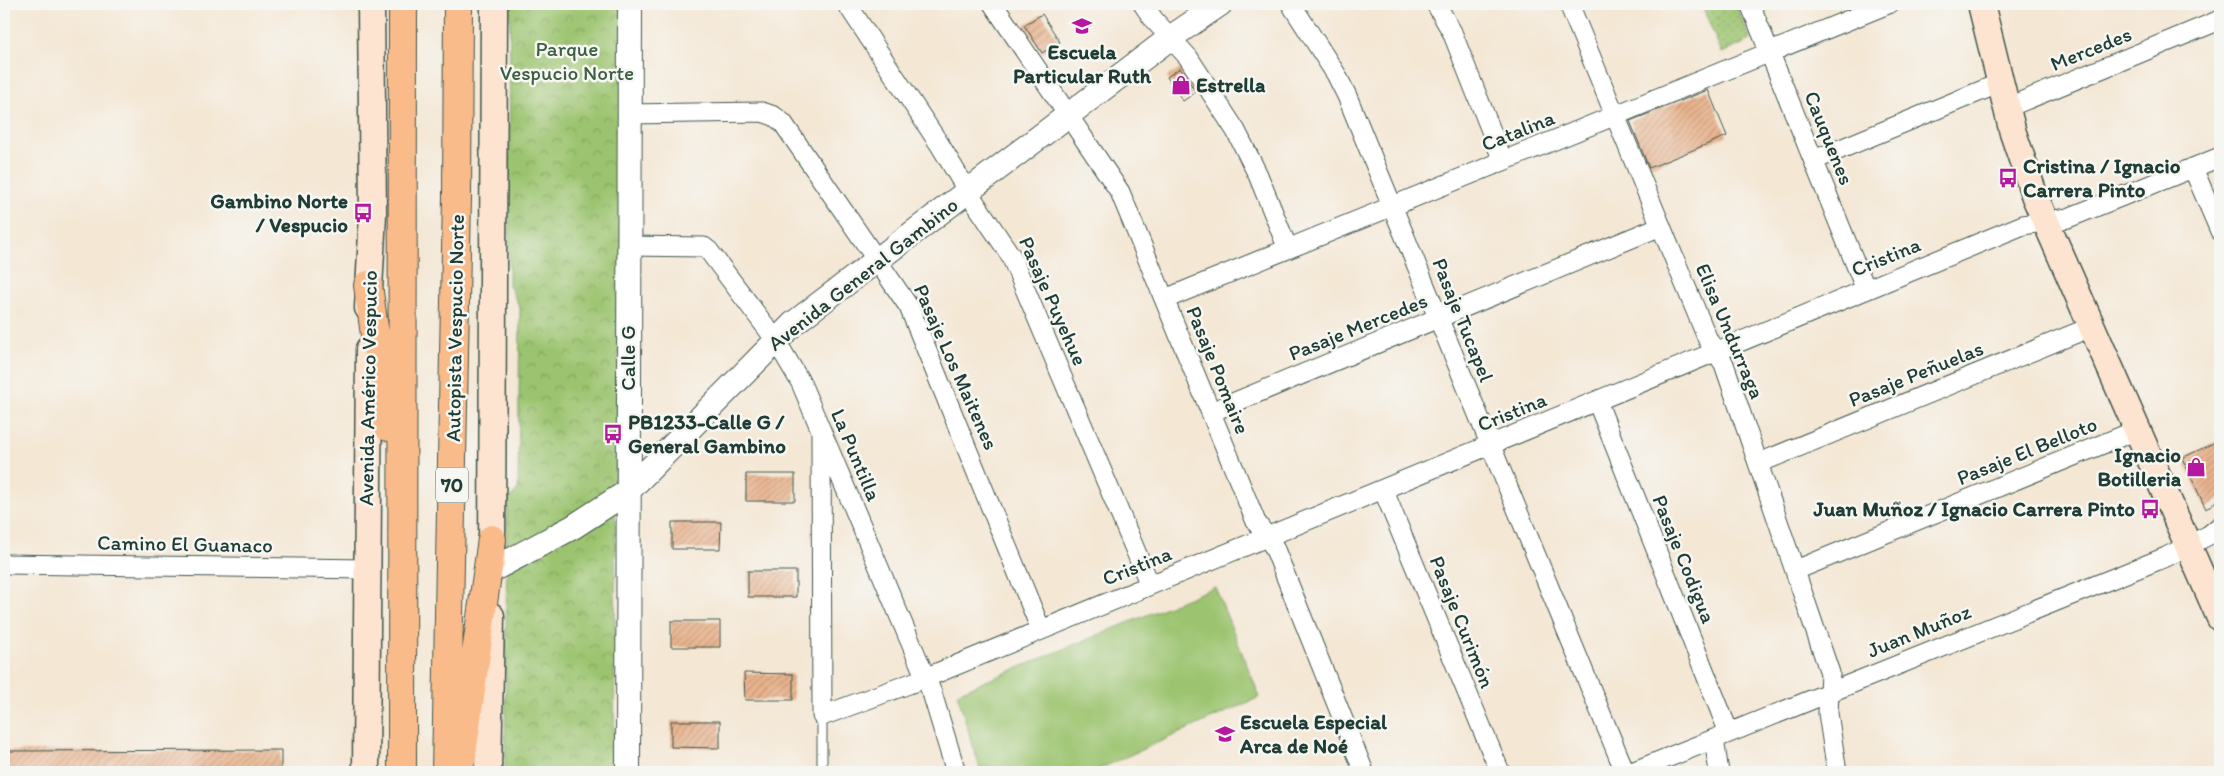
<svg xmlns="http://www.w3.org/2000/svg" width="2224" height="776" font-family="Itim,sans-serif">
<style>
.grass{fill:url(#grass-dots);stroke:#5e8052}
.park{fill:url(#park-crowns);stroke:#5e8052}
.pitch{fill:#9cc46f;stroke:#5e8052}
.building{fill:url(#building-hatch)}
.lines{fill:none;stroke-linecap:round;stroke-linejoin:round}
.service-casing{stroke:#3f564c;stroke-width:11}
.minor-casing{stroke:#3f564c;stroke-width:21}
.tertiary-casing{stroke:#3f564c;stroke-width:26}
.secondary-casing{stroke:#3f564c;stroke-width:29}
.motorway-casing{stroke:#3f564c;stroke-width:30}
.service{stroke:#fff;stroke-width:9}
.minor{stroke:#fff;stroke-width:19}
.tertiary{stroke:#fff;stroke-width:24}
.secondary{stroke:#fde4d1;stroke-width:26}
.motorway{stroke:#fabb8b;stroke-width:28}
.labels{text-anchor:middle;stroke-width:5;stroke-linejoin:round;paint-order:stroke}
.shield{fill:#f6f6f2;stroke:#60746d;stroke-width:1}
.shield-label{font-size:20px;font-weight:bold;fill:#1f3d34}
.park-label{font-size:21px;fill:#3e5f43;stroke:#f6f6f2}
.street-label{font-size:21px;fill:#1f3d34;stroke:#f6f6f2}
.poi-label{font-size:21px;font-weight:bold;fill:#1f3d34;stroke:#f6f6f2;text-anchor:start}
</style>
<defs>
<pattern id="grass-dots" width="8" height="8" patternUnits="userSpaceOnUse" patternTransform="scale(1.25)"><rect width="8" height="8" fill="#9cc46f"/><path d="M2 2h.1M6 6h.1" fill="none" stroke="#7fa05c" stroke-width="1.8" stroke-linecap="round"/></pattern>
<pattern id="park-crowns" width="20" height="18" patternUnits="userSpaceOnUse" patternTransform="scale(1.25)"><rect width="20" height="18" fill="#9cc46f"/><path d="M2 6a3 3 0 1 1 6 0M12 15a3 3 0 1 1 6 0" fill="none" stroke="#7fa05c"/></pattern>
<pattern id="building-hatch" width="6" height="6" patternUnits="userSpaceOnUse" patternTransform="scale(1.25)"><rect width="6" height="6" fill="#eab48e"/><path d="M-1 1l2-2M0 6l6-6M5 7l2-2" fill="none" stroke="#bd9475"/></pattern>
</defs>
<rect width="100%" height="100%" fill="#f6f6f2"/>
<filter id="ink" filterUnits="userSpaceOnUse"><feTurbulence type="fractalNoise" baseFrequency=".02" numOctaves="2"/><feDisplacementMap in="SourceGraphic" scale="10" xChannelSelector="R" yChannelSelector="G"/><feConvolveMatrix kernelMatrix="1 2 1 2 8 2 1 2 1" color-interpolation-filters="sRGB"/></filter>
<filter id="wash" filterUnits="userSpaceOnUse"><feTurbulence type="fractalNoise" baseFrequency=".0096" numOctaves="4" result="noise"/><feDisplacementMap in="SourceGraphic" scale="20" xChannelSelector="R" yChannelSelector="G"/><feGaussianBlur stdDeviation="1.12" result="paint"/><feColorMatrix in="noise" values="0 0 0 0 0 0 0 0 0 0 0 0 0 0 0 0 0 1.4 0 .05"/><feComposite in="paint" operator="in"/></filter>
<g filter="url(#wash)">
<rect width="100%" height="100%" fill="#f4e7d4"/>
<path class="grass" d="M1701,4h34l16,36 -29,13z"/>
<path class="park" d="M510,4h114v152l-8,310 -2,306h-109l2,-270 11,-13 2,-181 -11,-23z"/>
<path class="pitch" d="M1215,587l45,110 -168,75h-111l-24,-79z"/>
<g id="blocks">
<path class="building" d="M1042,14l18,28 -18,11 -18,-28z
M1180,68l16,24 -13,9 -16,-24z
M1708,90l19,46 -78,32 -19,-47z
M2220,440v58l-14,11 -24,-51z
M746,474h49v27h-49z
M672,522h49l-1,27h-48z
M748,571h48v26h-48z
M671,621h49v26h-49z
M744,673l49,1v26h-48z
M671,721h49v27l-49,-1z
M281,750v22h-277v-21z"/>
</g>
</g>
<g filter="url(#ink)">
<use href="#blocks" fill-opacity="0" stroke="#3f564c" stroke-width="1"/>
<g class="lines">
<defs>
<path id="service" d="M822,772v-56"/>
<path id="minor" d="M847,4l93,141 28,47 43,64 139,329
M993,4l127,188 136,330 18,25 90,225
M1143,4l11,16 34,37 48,74 22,44 30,74
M1291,4l45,70 11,22 278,676
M1436,4l16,28 51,129
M1569,4l139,336 16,24 106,309 -2,40 9,59
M1750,4l116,286
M2006,108l214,-88
M628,114l134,-2 12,4 9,7 126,184 132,323
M1814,160l186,-77
M2193,168l27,63
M628,246l76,1 5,4 66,88 26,44 131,310 24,79
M1165,299l723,-295
M1597,401l132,332
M1211,412l450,-186
M821,432l1,284 103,-38 1098,-453 45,-7 152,-61
M1759,463l332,-136
M1383,489l117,283
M4,564l362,5
M1796,570l341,-140
M1714,739l5,33
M1632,772l534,-215 43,-22 11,-9"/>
<path id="tertiary" d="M492,570l81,-43 54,-35 167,-169 376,-285 50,-34
M628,772l2,-768"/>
<path id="secondary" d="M1981,4l32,129 22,64 185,421
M368,308l5,-94 -2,-210
M492,562l2,-558
M366,772l3,-423
M488,772l3,-156"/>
<path id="motorway" d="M368,285l20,142
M461,761l31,-222
M402,772l1,-768
M446,772l11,-575 1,-193"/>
</defs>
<use href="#service" class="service-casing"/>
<use href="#minor" class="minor-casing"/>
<use href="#tertiary" class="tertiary-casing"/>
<use href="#secondary" class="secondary-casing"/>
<use href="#motorway" class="motorway-casing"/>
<use href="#service" class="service"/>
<use href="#minor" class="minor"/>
<use href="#tertiary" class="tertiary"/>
<use href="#secondary" class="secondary"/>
<use href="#motorway" class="motorway"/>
</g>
</g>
<defs>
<symbol id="school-bare" viewBox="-9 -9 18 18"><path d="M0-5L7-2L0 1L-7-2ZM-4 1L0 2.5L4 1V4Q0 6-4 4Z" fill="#b5179e" stroke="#f6f6f2" stroke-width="2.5" paint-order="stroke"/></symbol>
<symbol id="shop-bare" viewBox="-9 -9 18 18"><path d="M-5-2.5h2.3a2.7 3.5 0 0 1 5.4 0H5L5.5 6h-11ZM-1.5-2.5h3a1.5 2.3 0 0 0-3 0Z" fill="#b5179e" stroke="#f6f6f2" stroke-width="2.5" paint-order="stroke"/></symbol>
<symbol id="bus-bare" viewBox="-9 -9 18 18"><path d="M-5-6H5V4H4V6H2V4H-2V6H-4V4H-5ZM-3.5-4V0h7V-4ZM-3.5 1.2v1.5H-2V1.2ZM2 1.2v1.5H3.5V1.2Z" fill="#b5179e" stroke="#f6f6f2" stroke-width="2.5" paint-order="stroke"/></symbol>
</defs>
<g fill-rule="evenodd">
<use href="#school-bare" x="1068" y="12" width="28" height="28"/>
<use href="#shop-bare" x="1167" y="71" width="28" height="28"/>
<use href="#bus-bare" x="1994" y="164" width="28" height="28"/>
<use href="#bus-bare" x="349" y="199" width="28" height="28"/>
<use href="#bus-bare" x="599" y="420" width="28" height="28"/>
<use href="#shop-bare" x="2182" y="453" width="28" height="28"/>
<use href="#bus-bare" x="2136" y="495" width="28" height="28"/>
<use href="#school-bare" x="1211" y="720" width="28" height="28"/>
</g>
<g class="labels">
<rect class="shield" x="436" y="467.5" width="32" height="35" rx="4"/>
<g class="shield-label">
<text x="452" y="492">70</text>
</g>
<g class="park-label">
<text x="567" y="56">Parque<tspan x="567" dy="24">Vespucio Norte</tspan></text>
</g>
<g class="street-label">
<text transform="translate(2091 49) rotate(-22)" y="7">Mercedes</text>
<text transform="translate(1518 131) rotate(-22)" y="7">Catalina</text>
<text transform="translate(1829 138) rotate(68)" y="7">Cauquenes</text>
<text transform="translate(1886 257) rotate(-22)" y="7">Cristina</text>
<text transform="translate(863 274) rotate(-38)" y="7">Avenida General Gambino</text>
<text transform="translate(1053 301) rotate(66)" y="7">Pasaje Puyehue</text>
<text transform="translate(1463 320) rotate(68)" y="7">Pasaje Tucapel</text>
<text transform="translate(1358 327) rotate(-22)" y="7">Pasaje Mercedes</text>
<text transform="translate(455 328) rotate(-89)" y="7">Autopista Vespucio Norte</text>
<text transform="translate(1730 331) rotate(67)" y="7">Elisa Undurraga</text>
<text transform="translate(628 358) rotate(-90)" y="7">Calle G</text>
<text transform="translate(956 367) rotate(66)" y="7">Pasaje Los Maitenes</text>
<text transform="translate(1218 370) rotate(68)" y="7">Pasaje Pomaire</text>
<text transform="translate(1916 374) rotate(-22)" y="7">Pasaje Peñuelas</text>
<text transform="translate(368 388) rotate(-89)" y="7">Avenida Américo Vespucio</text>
<text transform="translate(1512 412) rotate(-22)" y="7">Cristina</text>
<text transform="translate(2027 451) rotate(-22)" y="7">Pasaje El Belloto</text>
<text transform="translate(856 455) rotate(67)" y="7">La Puntilla</text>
<text transform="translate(185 544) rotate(1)" y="7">Camino El Guanaco</text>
<text transform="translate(1684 559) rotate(68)" y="7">Pasaje Codigua</text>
<text transform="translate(1137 566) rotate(-22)" y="7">Cristina</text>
<text transform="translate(1462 622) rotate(68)" y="7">Pasaje Curimón</text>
<text transform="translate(1919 631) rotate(-22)" y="7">Juan Muñoz</text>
</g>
<g class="poi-label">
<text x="1082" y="59" text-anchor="middle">Escuela<tspan x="1082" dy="24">Particular Ruth</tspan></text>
<text x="1196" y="92">Estrella</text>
<text x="2023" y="173">Cristina / Ignacio<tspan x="2023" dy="24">Carrera Pinto</tspan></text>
<text x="348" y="208" text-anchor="end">Gambino Norte<tspan x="348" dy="24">/ Vespucio</tspan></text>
<text x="628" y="429">PB1233-Calle G /<tspan x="628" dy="24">General Gambino</tspan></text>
<text x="2181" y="462" text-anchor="end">Ignacio<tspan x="2181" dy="24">Botilleria</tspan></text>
<text x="2135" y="516" text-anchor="end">Juan Muñoz / Ignacio Carrera Pinto</text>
<text x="1240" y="729">Escuela Especial<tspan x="1240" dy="24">Arca de Noé</tspan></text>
</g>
</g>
<rect width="2224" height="776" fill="none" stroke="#f6f6f2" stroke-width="20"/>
</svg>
